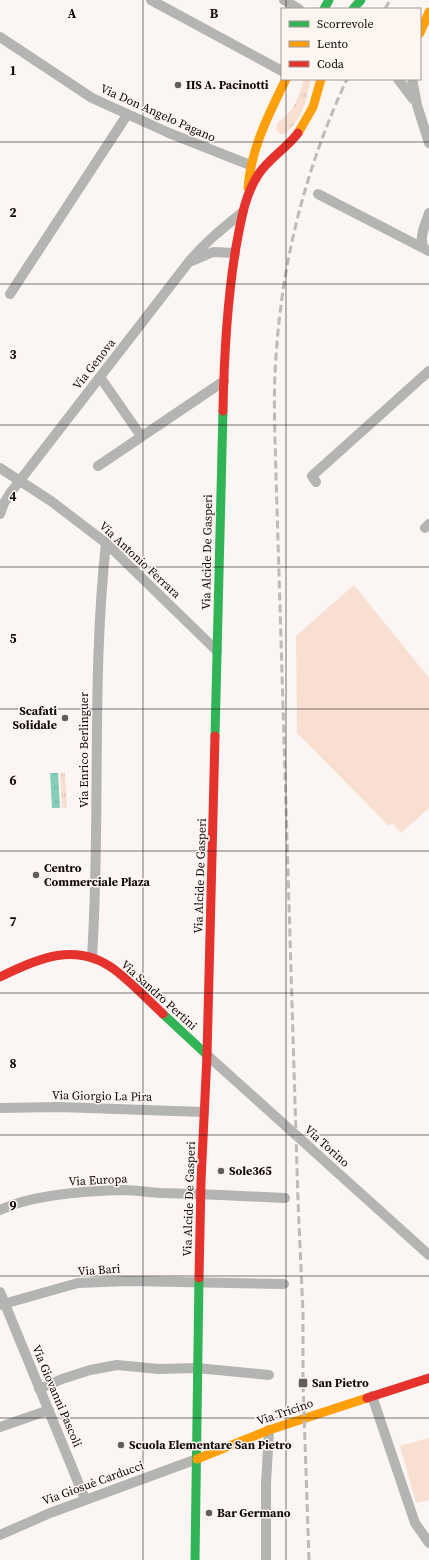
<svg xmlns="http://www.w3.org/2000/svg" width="429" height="1560" font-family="'Source Serif 4',serif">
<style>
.grass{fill:url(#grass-tufts)}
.park{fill:#f9dfd2}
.water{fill:url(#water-ripples)}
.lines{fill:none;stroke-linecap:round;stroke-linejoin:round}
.street{stroke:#b4b4b3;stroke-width:10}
.fast{stroke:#30b455;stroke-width:9}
.slow{stroke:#ff9f0a;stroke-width:9}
.jam{stroke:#e5322d;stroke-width:9}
.rail{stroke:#bebab9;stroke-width:3;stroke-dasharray:8 4;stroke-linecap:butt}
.grid{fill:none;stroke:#0e0a09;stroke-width:1;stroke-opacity:0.55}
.poi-dot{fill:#615d5b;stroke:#fef5f1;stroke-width:1.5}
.labels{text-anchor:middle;stroke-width:3;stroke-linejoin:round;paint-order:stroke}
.poi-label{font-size:12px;font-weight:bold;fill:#0e0a09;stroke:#fef5f1;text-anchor:start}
.street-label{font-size:12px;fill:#0e0a09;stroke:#fef5f1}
.grid-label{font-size:13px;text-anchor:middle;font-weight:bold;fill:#0e0a09;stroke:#fef5f1;stroke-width:3;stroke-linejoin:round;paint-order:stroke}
</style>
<defs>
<pattern id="grass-tufts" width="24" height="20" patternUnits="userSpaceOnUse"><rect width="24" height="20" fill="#f9dfd2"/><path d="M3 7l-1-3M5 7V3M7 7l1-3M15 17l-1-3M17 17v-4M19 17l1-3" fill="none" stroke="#d4beb3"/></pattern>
<pattern id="water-ripples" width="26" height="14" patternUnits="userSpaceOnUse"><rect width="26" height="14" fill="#85ceba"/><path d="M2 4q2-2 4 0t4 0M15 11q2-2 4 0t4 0" fill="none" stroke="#72b09f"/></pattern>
</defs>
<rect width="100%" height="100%" fill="#fbf6f4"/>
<path class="grass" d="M304,79h7c-5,22 -8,39 -26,55h-4l-5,-4 1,-7c19,-13 20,-23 27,-44z
M60,773h5l2,35h-5z"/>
<path class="park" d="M354,585l75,93v130l-28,25 -9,-10 -3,3 -92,-93 -1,-97z
M429,1438v62l-13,3 -16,-57z"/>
<path class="water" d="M50,773h8l2,35h-8z"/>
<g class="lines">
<path class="street" d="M151,0l131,71
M284,0l15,9
M0,37l92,61 77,35 81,32
M398,79l15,20
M412,79l5,26 12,38
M318,194l111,57
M424,248c-6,-11 2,-24 5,-35
M192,261l21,-9 22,1
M10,294l117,-179
M100,377l41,59
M98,466l126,-85
M0,468l51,33 55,42 111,108
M316,482l-4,-6 117,-105
M0,514l4,-11 7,-11 177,-229c16,-20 35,-35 55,-51
M425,528l4,-4
M92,957c9,-138 -1,-277 14,-414
M207,1055l222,200
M0,1108l59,-1 145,5
M0,1210c33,-16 86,-19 123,-20 12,0 24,2 37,3 41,1 83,3 125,5
M0,1292l85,207
M0,1305l78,-22 50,-2 156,3
M39,1389l23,-10 28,-9 27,-5 42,4 38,-1 72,7
M372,1396l43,127 14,20
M0,1427l49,-17
M0,1535l50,-22 147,-54
M266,1560v-76l3,-54"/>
<path class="fast" d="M324,9l5,-9
M353,9l8,-9
M215,736l8,-325
M163,1014l44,41
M195,1560l4,-282"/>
<path class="slow" d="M420,33l9,-21
M298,133l15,-26 8,-28
M248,188c3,-40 21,-74 38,-109
M197,1459l72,-29 98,-32"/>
<path class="jam" d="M223,411c1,-55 4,-110 13,-164 5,-26 8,-50 22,-72 11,-17 28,-26 40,-42
M0,977c38,-19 77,-36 115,-7 17,13 32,29 48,44
M207,1055l8,-319
M199,1278l2,-97 6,-126
M367,1398l62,-20"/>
<path class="rail" d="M385,9l5,-9
M309,1560l-6,-177v-70l-5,-112 -22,-726c-1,-40 -3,-79 0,-118 6,-97 30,-190 71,-278"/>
</g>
<path class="grid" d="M143,0v1560M286,0v9M286,79v1481M0,142h429M0,284h429M0,425h429M0,567h429M0,709h429M0,851h429M0,993h429M0,1135h429M0,1276h429M0,1418h429"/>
<g class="poi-dot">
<circle cx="178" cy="85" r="4"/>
<circle cx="65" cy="718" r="4"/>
<circle cx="36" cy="875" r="4"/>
<circle cx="221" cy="1171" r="4"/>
<rect x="298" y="1378" width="10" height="10" rx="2"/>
<circle cx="121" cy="1445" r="4"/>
<circle cx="209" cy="1513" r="4"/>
</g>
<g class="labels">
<g class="poi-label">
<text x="186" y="89">IIS A. Pacinotti</text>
<text x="57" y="715" text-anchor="end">Scafati<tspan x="57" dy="14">Solidale</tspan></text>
<text x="44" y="872">Centro<tspan x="44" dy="14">Commerciale Plaza</tspan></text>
<text x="229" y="1175">Sole365</text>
<text x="312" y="1387">San Pietro</text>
<text x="129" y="1449">Scuola Elementare San Pietro</text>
<text x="217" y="1517">Bar Germano</text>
</g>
<g class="street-label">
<text transform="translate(158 113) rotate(24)" y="4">Via Don Angelo Pagano</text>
<text transform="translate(94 364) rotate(-52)" y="4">Via Genova</text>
<text transform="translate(207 552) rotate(-89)" y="4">Via Alcide De Gasperi</text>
<text transform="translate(140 560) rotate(43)" y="4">Via Antonio Ferrara</text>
<text transform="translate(84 750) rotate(-90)" y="4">Via Enrico Berlinguer</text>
<text transform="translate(200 876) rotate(-88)" y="4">Via Alcide De Gasperi</text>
<text transform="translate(159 995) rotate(42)" y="4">Via Sandro Pertini</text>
<text transform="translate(102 1096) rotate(1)" y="4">Via Giorgio La Pira</text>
<text transform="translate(327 1146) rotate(42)" y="4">Via Torino</text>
<text transform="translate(98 1180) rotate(-3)" y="4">Via Europa</text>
<text transform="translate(189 1199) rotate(-88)" y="4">Via Alcide De Gasperi</text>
<text transform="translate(99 1270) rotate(-4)" y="4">Via Bari</text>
<text transform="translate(57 1396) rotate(67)" y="4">Via Giovanni Pascoli</text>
<text transform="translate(285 1412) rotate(-19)" y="4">Via Tricino</text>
<text transform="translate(93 1483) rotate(-20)" y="4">Via Giosuè Carducci</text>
</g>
</g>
<g class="grid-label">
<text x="72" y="18">A</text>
<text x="214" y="18">B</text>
<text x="13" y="75">1</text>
<text x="13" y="217">2</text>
<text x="13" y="359">3</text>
<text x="13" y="501">4</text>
<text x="13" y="643">5</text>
<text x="13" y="785">6</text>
<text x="13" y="926">7</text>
<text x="13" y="1068">8</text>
<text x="13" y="1210">9</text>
</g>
<rect x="281" y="8" width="140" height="72" fill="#fef5f1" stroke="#9e9794"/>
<rect x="289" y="21" width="20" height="6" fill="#30b455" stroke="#9e9794"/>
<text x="317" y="28" font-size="12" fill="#0e0a09">Scorrevole</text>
<rect x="289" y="41" width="20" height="6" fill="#ff9f0a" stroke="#9e9794"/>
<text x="317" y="48" font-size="12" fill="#0e0a09">Lento</text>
<rect x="289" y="61" width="20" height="6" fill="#e5322d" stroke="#9e9794"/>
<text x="317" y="68" font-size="12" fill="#0e0a09">Coda</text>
</svg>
